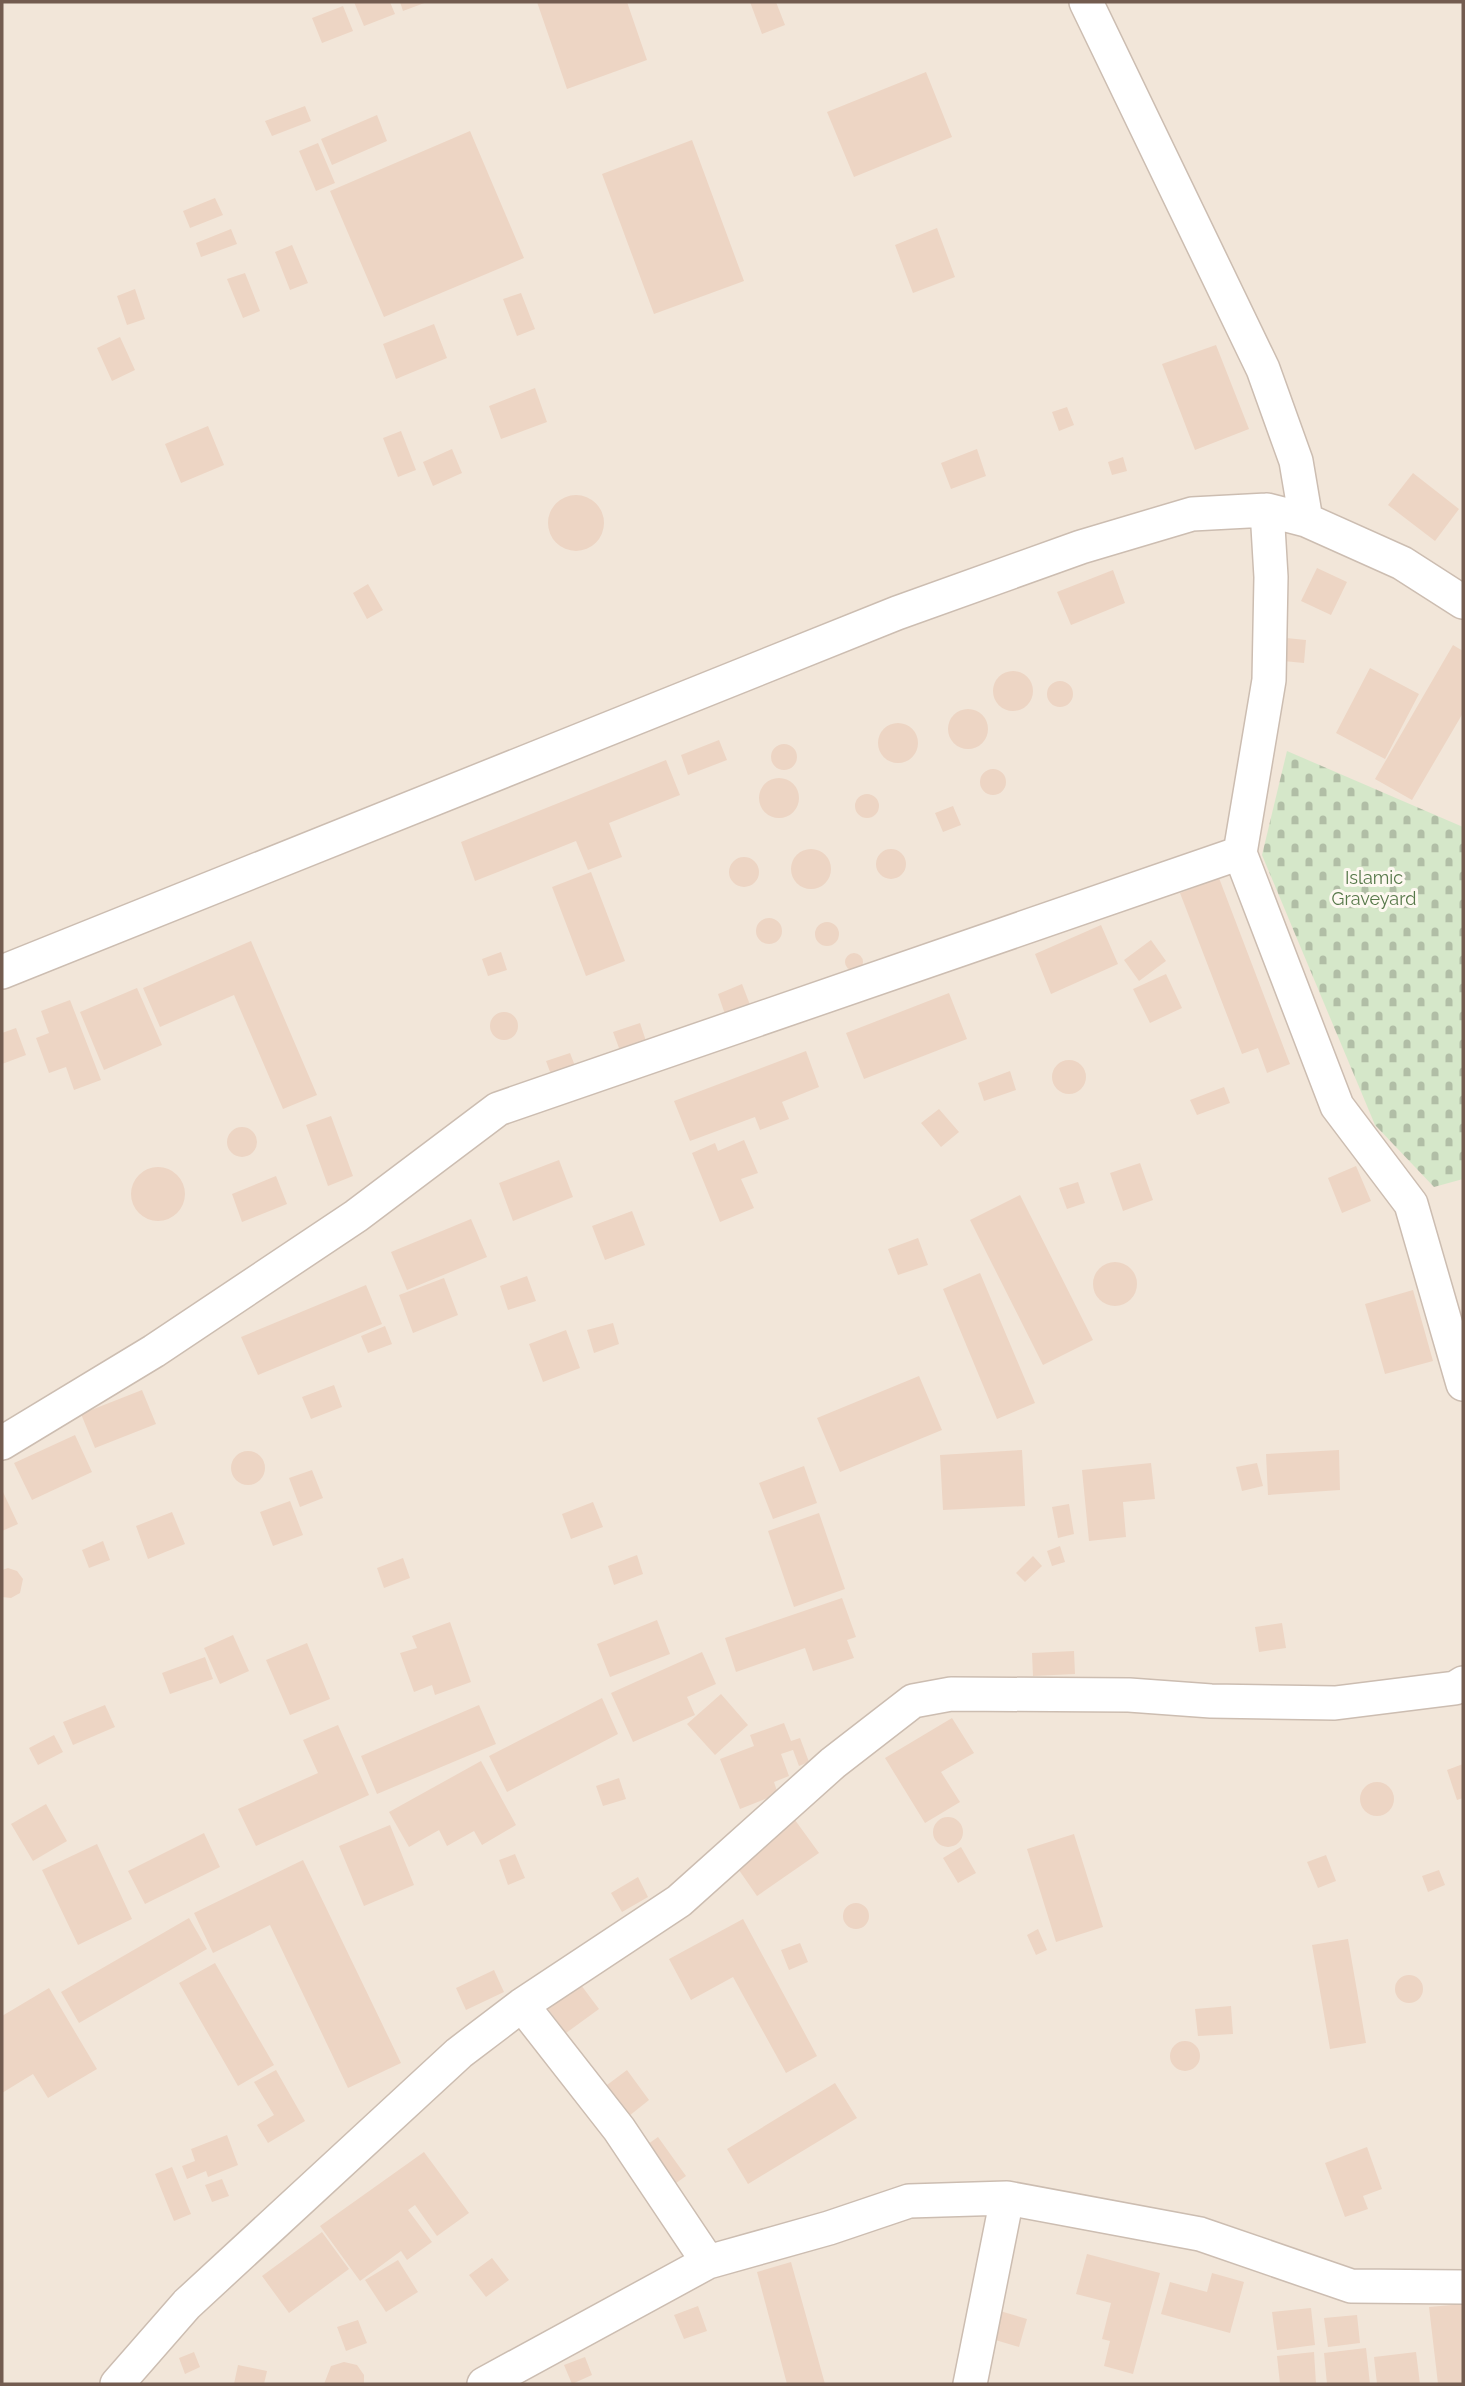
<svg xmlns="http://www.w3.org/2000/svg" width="1465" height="2386" font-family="Raleway,sans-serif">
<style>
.residential{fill:#f2e6d9}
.cemetery{fill:url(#cemetery-stones)}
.building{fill:#edd5c4}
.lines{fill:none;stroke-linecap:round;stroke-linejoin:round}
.minor-casing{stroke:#ccbdb1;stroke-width:36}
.minor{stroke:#fff;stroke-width:33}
.labels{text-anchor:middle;stroke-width:6;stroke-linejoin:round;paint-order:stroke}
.park-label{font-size:18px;fill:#567849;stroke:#fdf8f0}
</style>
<defs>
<pattern id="cemetery-stones" width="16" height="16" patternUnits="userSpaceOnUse" patternTransform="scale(1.75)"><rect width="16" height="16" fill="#d5e7c9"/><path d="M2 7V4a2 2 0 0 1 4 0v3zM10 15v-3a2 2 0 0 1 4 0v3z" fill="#b1bea6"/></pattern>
</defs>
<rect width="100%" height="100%" fill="#fbf4ea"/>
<path class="residential" d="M2,2h1461v2382h-1461z"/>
<path class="cemetery" d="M1287,751l176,76v352l-29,8 -59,-62 -113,-270z"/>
<path class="building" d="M354,2h36l5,12 -31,12z
M400,2h27l-24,9z
M537,2h90l20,58 -80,29z
M750,2h26l9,23 -23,9z
M343,6l10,25 -31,12 -10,-25z
M926,72l26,65 -98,40 -27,-65z
M305,106l6,15 -39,15 -7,-15z
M377,115l10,26 -55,24 -11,-26z
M470,131l54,127 -140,59 -54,-126z
M692,140l52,141 -90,33 -52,-140z
M318,143l17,40 -19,8 -17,-40z
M215,198l8,17 -33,13 -7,-17z
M937,228l18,49 -42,16 -18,-48z
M231,229l6,15 -36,13 -5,-14z
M292,245l16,38 -18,7 -15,-38z
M245,273l15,38 -17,7 -16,-39z
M135,289l10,30 -18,6 -10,-29z
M521,293l14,36 -18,7 -14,-37z
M434,324l13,34 -51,21 -13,-35z
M120,337l15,33 -23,11 -15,-33z
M1216,345l33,84 -54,21 -33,-86z
M535,388l12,34 -46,17 -12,-33z
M1067,407l7,18 -15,6 -7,-19z
M208,426l16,39 -43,18 -16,-39z
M401,431l15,39 -18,7 -15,-39z
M452,449l10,24 -29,13 -10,-24z
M977,449l9,27 -35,13 -10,-26z
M1123,457l4,14 -15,4 -4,-13z
M1413,473l46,36 -24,32 -47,-36z
M548 523a28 28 0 1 1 56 0a28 28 0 1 1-56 0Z
M1317,568l30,14 -16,33 -30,-14z
M1113,570l12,33 -54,22 -14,-33z
M368,584l15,26 -16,9 -14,-26z
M1286,638l20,2 -2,23 -21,-2z
M1453,645l10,6v62l-51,87 -37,-21z
M1370,668l49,26 -34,65 -49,-26z
M993 691a20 20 0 1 1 40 0a20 20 0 1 1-40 0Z
M1047 694a13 13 0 1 1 26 0a13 13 0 1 1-26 0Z
M948 729a20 20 0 1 1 40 0a20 20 0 1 1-40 0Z
M878 743a20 20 0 1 1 40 0a20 20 0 1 1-40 0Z
M719,740l8,20 -39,15 -7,-20z
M771 757a13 13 0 1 1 26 0a13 13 0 1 1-26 0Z
M666,760l14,35 -71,28 13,34 -34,13 -12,-29 -101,40 -14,-39z
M980 782a13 13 0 1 1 26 0a13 13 0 1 1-26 0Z
M759 798a20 20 0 1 1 40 0a20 20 0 1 1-40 0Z
M855 806a12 12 0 1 1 24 0a12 12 0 1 1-24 0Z
M953,806l8,19 -18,7 -8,-19z
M791 869a20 20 0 1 1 40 0a20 20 0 1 1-40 0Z
M876 864a15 15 0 1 1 30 0a15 15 0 1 1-30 0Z
M729 872a15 15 0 1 1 30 0a15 15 0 1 1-30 0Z
M591,872l34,89 -39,15 -34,-89z
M1219,878l71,186 -23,9 -9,-25 -16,6 -62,-161z
M756 931a13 13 0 1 1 26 0a13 13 0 1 1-26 0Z
M815 934a12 12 0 1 1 24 0a12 12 0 1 1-24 0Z
M1101,925l17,39 -67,30 -16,-40z
M1151,940l15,21 -27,20 -15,-21z
M251,941l66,154 -34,14 -49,-114 -74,32 -17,-39z
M501,952l6,18 -19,6 -6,-17z
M845 962a9 9 0 1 1 18 0a9 9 0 1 1-18 0Z
M1166,974l16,34 -32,15 -17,-34z
M742,984l10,26 -25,10 -9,-26z
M137,988l25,57 -58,25 -24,-58z
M949,993l18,46 -103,40 -18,-46z
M70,1000l31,80 -27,10 -8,-23 -17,6 -13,-35 13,-5 -8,-22z
M490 1026a14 14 0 1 1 28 0a14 14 0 1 1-28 0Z
M640,1023l8,24 -26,9 -9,-24z
M16,1028l10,27 -24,9v-31z
M806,1051l13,36 -37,15 7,17 -29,11 -5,-13 -65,24 -16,-40z
M570,1053l7,18 -24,9 -7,-19z
M1052 1077a17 17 0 1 1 34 0a17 17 0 1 1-34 0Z
M1010,1071l6,19 -32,11 -6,-18z
M1224,1087l6,16 -33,12 -7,-15z
M939,1109l20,23 -18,15 -20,-24z
M331,1116l22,60 -25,10 -22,-61z
M227 1142a15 15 0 1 1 30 0a15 15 0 1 1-30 0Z
M744,1140l14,33 -17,6 13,29 -34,14 -28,-69 23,-10 3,8z
M559,1160l14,37 -60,24 -14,-38z
M1140,1163l13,37 -30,11 -13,-38z
M1356,1166l15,35 -29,12 -14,-35z
M131 1194a27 27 0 1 1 54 0a27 27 0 1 1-54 0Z
M276,1176l11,28 -45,18 -10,-28z
M1078,1182l7,21 -18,6 -8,-21z
M1020,1195l73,145 -50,25 -73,-145z
M632,1211l13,34 -40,15 -13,-34z
M471,1219l16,38 -80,33 -16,-38z
M918,1238l10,27 -30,10 -10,-26z
M1093 1284a22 22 0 1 1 44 0a22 22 0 1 1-44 0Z
M980,1273l55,130 -38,16 -54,-130z
M527,1276l9,25 -28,9 -8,-24z
M444,1278l14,37 -45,18 -14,-38z
M366,1285l16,39 -124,51 -17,-38z
M1413,1290l20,71 -48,13 -20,-70z
M613,1323l6,21 -25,9 -7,-23z
M385,1326l7,18 -24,9 -7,-17z
M566,1330l14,38 -37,14 -14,-38z
M919,1376l23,54 -102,42 -23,-54z
M334,1385l8,22 -31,12 -9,-22z
M142,1390l14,34 -61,24 -14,-34z
M75,1435l17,37 -60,28 -18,-37z
M1022,1450l3,56 -82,4 -3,-55z
M1339,1450l1,40 -72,5 -2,-41z
M231 1468a17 17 0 1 1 34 0a17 17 0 1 1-34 0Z
M1151,1463l4,36 -32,3 3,35 -37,4 -7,-71z
M1257,1463l6,23 -21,5 -6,-24z
M804,1466l13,37 -44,16 -14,-36z
M312,1470l11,28 -23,9 -11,-29z
M2,1490l16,34 -16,7z
M290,1501l13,34 -30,11 -13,-34z
M593,1502l10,25 -32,12 -9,-25z
M1069,1504l5,30 -16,4 -6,-31z
M172,1512l13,32 -37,15 -12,-33z
M819,1513l26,76 -51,18 -26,-76z
M103,1541l7,19 -21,8 -7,-18z
M1060,1546l5,16 -13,4 -5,-15z
M637,1555l6,19 -29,11 -6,-19z
M1033,1556l9,10 -17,16 -9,-9z
M403,1558l7,20 -26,10 -7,-20z
M8,1568l9,3 6,8 -3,14 -9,5 -9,-1v-27z
M842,1598l14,39 -9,3 7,18 -41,13 -8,-23 -69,24 -11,-34z
M657,1620l13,34 -60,23 -13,-33z
M450,1622l21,60 -36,13 -3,-10 -18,7 -14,-39 17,-5 -5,-12z
M1282,1623l4,25 -27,4 -4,-25z
M233,1635l16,36 -29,13 -16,-36z
M307,1643l23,56 -40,16 -24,-55z
M1074,1651l1,23 -42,2 -1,-23z
M702,1652l14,32 -29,13 8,18 -62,27 -22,-49z
M205,1657l8,22 -43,15 -8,-21z
M721,1694l27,31 -33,30 -28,-31z
M602,1698l16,36 -111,58 -18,-36z
M105,1705l10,22 -42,18 -10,-23z
M479,1705l17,39 -119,50 -16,-38z
M952,1718l22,35 -33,19 19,30 -35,21 -40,-65z
M784,1723l7,18 9,-3 9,24 -10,4 -6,-16 -12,4 8,22 -15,6 4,12 -38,15 -20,-50 34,-13 -4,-11z
M338,1725l31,70 -113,51 -18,-37 80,-36 -15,-33z
M54,1735l9,17 -25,13 -9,-17z
M481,1761l35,64 -34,20 -8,-14 -27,15 -8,-16 -30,17 -20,-35z
M1463,1764v34l-6,2 -10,-30z
M619,1778l7,21 -23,7 -7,-20z
M1360 1799a17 17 0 1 1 34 0a17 17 0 1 1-34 0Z
M46,1804l21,37 -34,20 -22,-37z
M933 1832a15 15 0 1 1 30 0a15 15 0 1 1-30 0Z
M795,1820l24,33 -62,43 -23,-33z
M390,1825l24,60 -50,21 -25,-60z
M204,1833l16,34 -75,37 -17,-33z
M1074,1834l29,93 -47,15 -29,-93z
M97,1844l35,75 -54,26 -36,-75z
M961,1847l15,26 -18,10 -15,-25z
M515,1854l10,24 -17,7 -9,-25z
M1326,1855l10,26 -18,7 -11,-26z
M303,1860l98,203 -53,25 -78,-163 -57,28 -19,-40z
M1439,1870l6,15 -17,7 -6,-16z
M638,1877l10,20 -26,15 -11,-19z
M843 1916a13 13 0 1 1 26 0a13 13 0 1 1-26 0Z
M189,1918l18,31 -128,74 -18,-31z
M743,1919l74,137 -31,17 -53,-96 -42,23 -22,-41z
M1038,1929l9,21 -11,5 -9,-20z
M1348,1939l18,104 -36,6 -18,-104z
M800,1943l8,19 -19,8 -8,-20z
M215,1963l59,102 -36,21 -59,-103z
M494,1970l10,22 -38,18 -10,-22z
M1395 1989a14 14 0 1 1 28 0a14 14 0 1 1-28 0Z
M578,1981l21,28 -33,24 -21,-28z
M49,1988l48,81 -49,29 -15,-24 -31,19v-77z
M1231,2006l2,28 -35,2 -3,-27z
M1170 2056a15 15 0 1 1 30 0a15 15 0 1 1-30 0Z
M276,2070l29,51 -37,22 -11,-18 17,-10 -20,-33z
M627,2070l22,30 -20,16 -22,-31z
M835,2083l22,35 -109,66 -21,-35z
M227,2135l11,30 -30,12 -2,-6 -19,8 -5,-13 13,-5 -4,-12z
M658,2137l28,39 -17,12 -28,-39z
M1367,2147l15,42 -19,7 5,13 -23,8 -20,-54z
M424,2152l45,61 -32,23 -22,-31 -7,5 24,32 -25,18 -6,-9 -41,30 -40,-55z
M172,2167l19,47 -17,7 -19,-47z
M222,2179l7,17 -17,6 -7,-17z
M322,2232l27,37 -60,44 -27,-37z
M1087,2254l73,19 -27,101 -29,-8 6,-25 -8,-2 9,-36 -35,-9z
M492,2258l17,22 -23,17 -17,-22z
M398,2260l20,32 -32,20 -21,-32z
M791,2262l34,122h-38l-30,-112z
M1212,2273l32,9 -14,51 -69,-19 9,-32 37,10z
M1463,2304v80h-25l-9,-77z
M698,2306l9,25 -23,8 -10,-24z
M1311,2308l4,37 -38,5 -5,-38z
M1000,2311l27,8 -8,28 -27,-8z
M1357,2315l3,28 -32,4 -4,-29z
M358,2320l9,23 -21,8 -9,-24z
M1366,2348l4,36h-43l-3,-31z
M194,2352l6,15 -15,7 -6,-16z
M1314,2352l2,32h-36l-3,-28z
M1416,2352l4,32h-43l-3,-27z
M585,2357l7,18 -20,9 -8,-19z
M344,2362l13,3 7,10v9h-40l7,-18z
M238,2365l29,6 -3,13h-30z"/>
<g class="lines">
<defs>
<path id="minor" d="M1086,2l177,367 33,92 10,59
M1267,510l4,67 -2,103 -29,173 97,253 74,98 52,180
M2,972l895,-359 184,-66 111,-33 75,-4 39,10 96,43 61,39
M2,1443l152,-92 202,-135 142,-107 742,-256
M522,2005l97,124 89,133
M117,2384l70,-80 272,-251 63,-48 157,-104 154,-138 80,-62 38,-7 178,1 82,6 124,2 120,-15 8,-5
M484,2384l224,-122 121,-34 80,-27 98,-3 193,36 151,52 112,1
M970,2384l37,-186"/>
</defs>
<use href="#minor" class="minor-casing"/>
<use href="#minor" class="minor"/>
</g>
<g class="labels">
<g class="park-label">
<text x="1374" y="884">Islamic<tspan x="1374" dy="21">Graveyard</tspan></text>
</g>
</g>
<rect width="1465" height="2386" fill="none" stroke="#735c50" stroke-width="7"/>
</svg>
